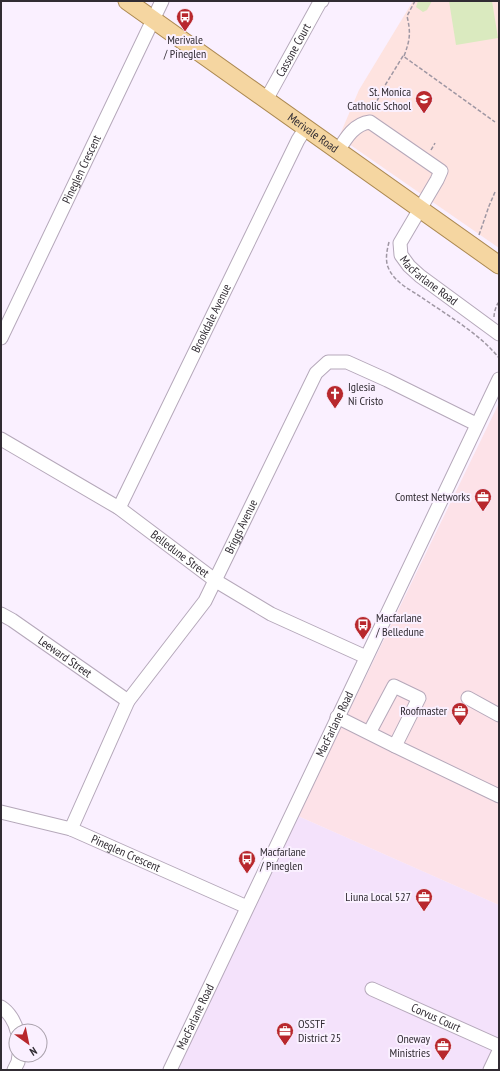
<svg xmlns="http://www.w3.org/2000/svg" width="500" height="1071" font-family="'PT Sans Narrow',sans-serif">
<style>
.built{fill:#f4e2fb}
.industrial{fill:#fde2e8}
.education{fill:#fee3e0}
.green{fill:#daeabf}
.lines{fill:none;stroke-linecap:round;stroke-linejoin:round}
.minor-casing{stroke:#b5a8ba;stroke-width:15}
.major-casing{stroke:#ac8952;stroke-width:19}
.path{stroke:#9f97a3;stroke-width:1.5;stroke-dasharray:4 2;stroke-linecap:butt}
.minor{stroke:#fff;stroke-width:13}
.major{stroke:#f5d6a1;stroke-width:17}
.labels{text-anchor:middle;stroke-width:4;stroke-linejoin:round;paint-order:stroke}
.poi-label{font-size:12px;fill:#312c33;stroke:#faf0ff;text-anchor:end}
.street-label{font-size:12px;fill:#312c33;stroke:#faf0ff}
</style>
<rect width="100%" height="100%" fill="#faf0ff"/>
<path class="built" d="M298,816l201,89v165h-321z"/>
<path class="industrial" d="M499,403v502l-201,-89z"/>
<path class="education" d="M413,1h86v247l-160,-111 20,-47z"/>
<path class="green" d="M418,1h14l-5,9 -4,2 -7,-5z
M449,1h43l6,37 -42,7z"/>
<g class="lines">
<defs>
<g id="minor">
<path id="s1" d="M266,100l54,-98 2,-1"/>
<path id="s2" d="M338,151c8,-13 16,-27 32,-29l71,49 -4,9 -37,63 1,12 8,11 11,10 79,58"/>
<path id="s3" d="M1,338l161,-337"/>
<path id="s4" d="M1,439l118,69 97,73 55,33 95,43"/>
<path id="s5" d="M119,508l179,-368 7,-11"/>
<path id="s6" d="M1,614l11,6 116,81"/>
<path d="M468,698l31,17"/>
<path d="M337,717l58,29 24,-48 -25,-12 -25,47"/>
<path d="M395,746l104,50"/>
<path id="s7" d="M1,812l70,17 176,78"/>
<path id="s8" d="M71,829l57,-128 77,-100 111,-228 12,-11h19l40,18 89,44"/>
<path id="s9" d="M372,989l127,57"/>
<path d="M1,1007c8,5 14,15 16,24"/>
<path d="M14,1070l4,-8 1,-7"/>
<path id="s10" d="M170,1070l329,-691"/>
<path d="M490,1070l9,-19"/>
</g>
<g id="major">
<path id="s11" d="M127,1l372,264"/>
</g>
</defs>
<use href="#minor" class="minor-casing"/>
<use href="#major" class="major-casing"/>
<path class="path" d="M404,56c6,-16 7,-23 3,-40l8,-15
M377,101l7,-14 19,-31 92,66
M431,150l4,-7
M479,235l10,-29 6,-14
M389,242c-2,8 -4,17 -1,25 6,15 21,22 33,30 26,18 59,37 78,61
M494,317c0,-4 2,-12 5,-15"/>
<use href="#minor" class="minor"/>
<use href="#major" class="major"/>
</g>
<defs>
<symbol id="bus-pin" viewBox="-11 -11 22 30"><path d="M0 17L-7.5 6A9.5 9.5 0 1 1 7.5 6Z" fill="#b8282d" stroke="#faf0ff"/><path d="M-5-6H5V4H4V6H2V4H-2V6H-4V4H-5ZM-3.5-4V0h7V-4ZM-3.5 1.2v1.5H-2V1.2ZM2 1.2v1.5H3.5V1.2Z" fill="#fff"/></symbol>
<symbol id="school-pin" viewBox="-11 -11 22 30"><path d="M0 17L-7.5 6A9.5 9.5 0 1 1 7.5 6Z" fill="#b8282d" stroke="#faf0ff"/><path d="M0-5L7-2L0 1L-7-2ZM-4 1L0 2.5L4 1V4Q0 6-4 4Z" fill="#fff"/></symbol>
<symbol id="church-pin" viewBox="-11 -11 22 30"><path d="M0 17L-7.5 6A9.5 9.5 0 1 1 7.5 6Z" fill="#b8282d" stroke="#faf0ff"/><path d="M-1.2-6h2.4v3.5h3.3v2.4h-3.3V6h-2.4V-.1h-3.3v-2.4h3.3Z" fill="#fff"/></symbol>
<symbol id="office-pin" viewBox="-11 -11 22 30"><path d="M0 17L-7.5 6A9.5 9.5 0 1 1 7.5 6Z" fill="#b8282d" stroke="#faf0ff"/><path d="M-6-3h4V-5.5h4V-3h4V5H-6ZM-1-4.5V-3h2v-1.5ZM-6 0V1H6V0Z" fill="#fff"/></symbol>
</defs>
<g fill-rule="evenodd">
<use href="#bus-pin" x="175" y="7" width="20" height="27"/>
<use href="#school-pin" x="414" y="89" width="20" height="27"/>
<use href="#church-pin" x="325" y="384" width="20" height="27"/>
<use href="#office-pin" x="473" y="487" width="20" height="27"/>
<use href="#bus-pin" x="353" y="615" width="20" height="27"/>
<use href="#office-pin" x="450" y="701" width="20" height="27"/>
<use href="#bus-pin" x="237" y="849" width="20" height="27"/>
<use href="#office-pin" x="414" y="887" width="20" height="27"/>
<use href="#office-pin" x="275" y="1021" width="20" height="27"/>
<use href="#office-pin" x="433" y="1036" width="20" height="27"/>
</g>
<g class="labels">
<g class="poi-label">
<text x="185" y="44" text-anchor="middle">Merivale<tspan x="185" dy="14">/ Pineglen</tspan></text>
<text x="411" y="96">St. Monica<tspan x="411" dy="14">Catholic School</tspan></text>
<text x="348" y="391" text-anchor="start">Iglesia<tspan x="348" dy="14">Ni Cristo</tspan></text>
<text x="470" y="501">Comtest Networks</text>
<text x="376" y="622" text-anchor="start">Macfarlane<tspan x="376" dy="14">/ Belledune</tspan></text>
<text x="447" y="715">Roofmaster</text>
<text x="260" y="856" text-anchor="start">Macfarlane<tspan x="260" dy="14">/ Pineglen</tspan></text>
<text x="411" y="901">Liuna Local 527</text>
<text x="298" y="1028" text-anchor="start">OSSTF<tspan x="298" dy="14">District 25</tspan></text>
<text x="430" y="1043">Oneway<tspan x="430" dy="14">Ministries</tspan></text>
</g>
<g class="street-label">
<text dy="4" stroke="none"><textPath href="#s1" startOffset="57">Cassone Court</textPath></text>
<text dy="4" stroke="none"><textPath href="#s11" startOffset="228">Merivale Road</textPath></text>
<text dy="4" stroke="none"><textPath href="#s3" startOffset="187">Pineglen Crescent</textPath></text>
<text dy="4" stroke="none"><textPath href="#s2" startOffset="264">MacFarlane Road</textPath></text>
<text dy="4" stroke="none"><textPath href="#s5" startOffset="211">Brookdale Avenue</textPath></text>
<text dy="4" stroke="none"><textPath href="#s8" startOffset="349">Briggs Avenue</textPath></text>
<text dy="4" stroke="none"><textPath href="#s4" startOffset="213">Belledune Street</textPath></text>
<text dy="4" stroke="none"><textPath href="#s6" startOffset="77">Leeward Street</textPath></text>
<text dy="4" stroke="none"><textPath href="#s10" startOffset="383">MacFarlane Road</textPath></text>
<text dy="4" stroke="none"><textPath href="#s7" startOffset="132">Pineglen Crescent</textPath></text>
<text dy="4" stroke="none"><textPath href="#s10" startOffset="59">MacFarlane Road</textPath></text>
<text dy="4" stroke="none"><textPath href="#s9" startOffset="70">Corvus Court</textPath></text>
</g>
</g>
<rect width="500" height="1071" fill="none" stroke="#312c33" stroke-width="4"/>
<g transform="translate(28 1043) rotate(147)"><circle r="19" fill="#faf0ff" stroke="#aaa2ad"/>
<path d="M0-3L7 15L0 10L-7 15Z" fill="#b8282d"/>
<text y="-6" font-size="11" font-weight="bold" text-anchor="middle" fill="#312c33">N</text>
</g>
</svg>
